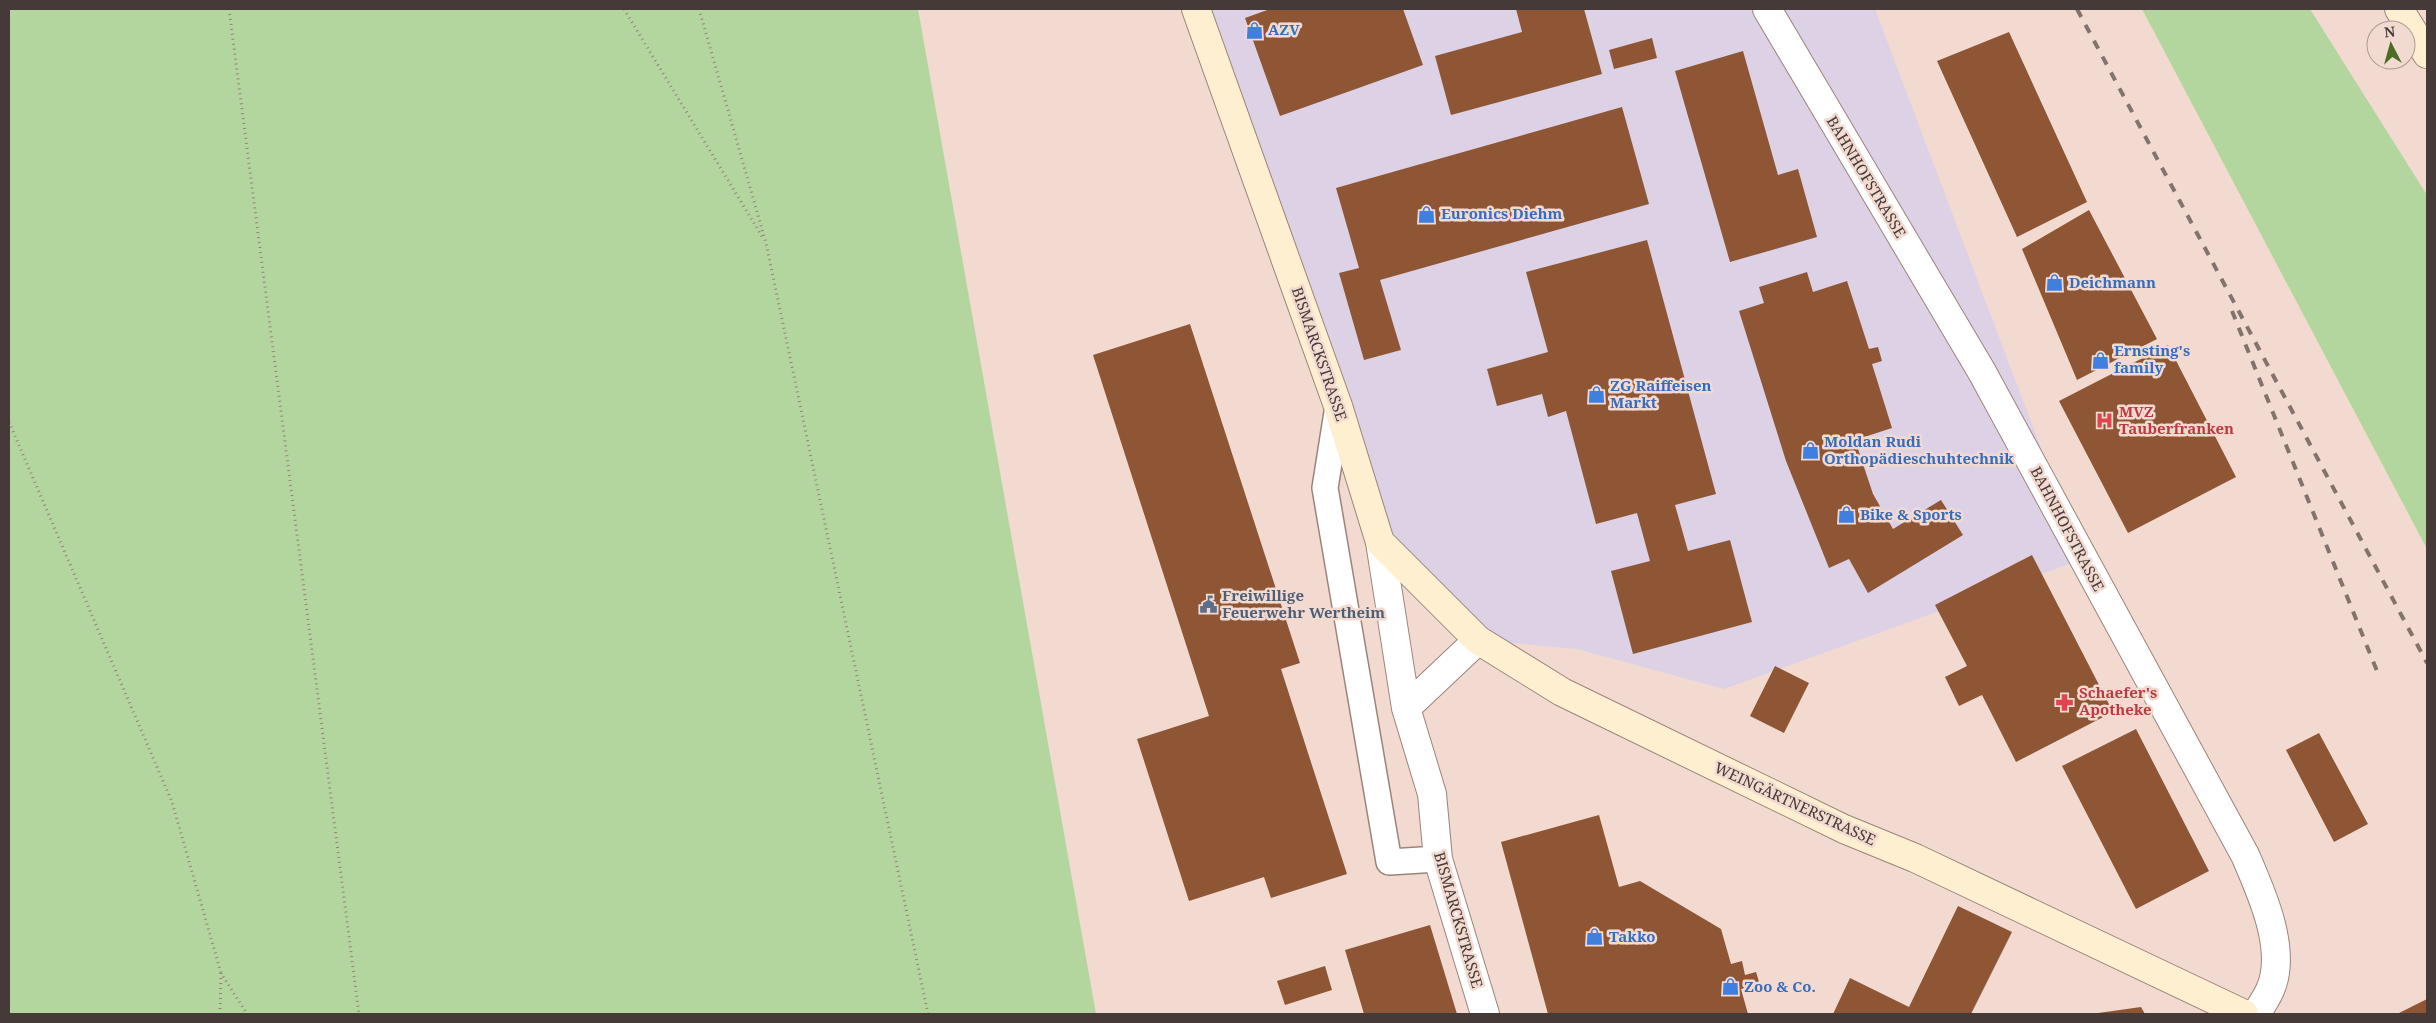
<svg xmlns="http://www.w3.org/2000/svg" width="2436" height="1023" font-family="'Noto Serif',serif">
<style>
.industrial{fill:#dcd1e5}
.green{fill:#b3d69e}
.building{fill:#8e5635}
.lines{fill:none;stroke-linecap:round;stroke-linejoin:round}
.service-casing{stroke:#9b847a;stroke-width:28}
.minor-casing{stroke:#9b847a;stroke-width:30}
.secondary-casing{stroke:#9b847a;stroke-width:30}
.path{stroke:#94837d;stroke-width:3;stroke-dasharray:1 4;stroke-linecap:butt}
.service{stroke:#fff;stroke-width:25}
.minor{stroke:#fff;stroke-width:28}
.secondary{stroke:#feefd1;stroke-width:28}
.rail{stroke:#83736d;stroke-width:4;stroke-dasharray:9 9;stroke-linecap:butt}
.labels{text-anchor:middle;stroke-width:5;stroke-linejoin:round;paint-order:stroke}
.shop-label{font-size:15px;font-weight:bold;fill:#366cbe;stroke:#f3dad0;text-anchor:start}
.street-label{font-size:15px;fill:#453a37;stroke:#f3dad0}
.health-label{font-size:15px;font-weight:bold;fill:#be3a42;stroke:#f3dad0;text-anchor:start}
.service-label{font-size:15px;font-weight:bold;fill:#4e5e75;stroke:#f3dad0;text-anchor:start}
</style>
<rect width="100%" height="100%" fill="#f3dad0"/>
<path class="industrial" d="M1197,9h678l208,550 -359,130 -147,-40 -99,-9 -98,-98z"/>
<path class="green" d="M9,9h909l178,1005h-1087z
M2142,9h168l117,186v354z"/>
<path class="building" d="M1270,9h133l20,56 -143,51 -35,-98z
M1516,9h68l18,65 -151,41 -16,-59 87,-24z
M2009,32l78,170 -70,35 -80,-176z
M1652,38l5,20 -43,11 -5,-19z
M1743,51l35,124 20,-6 19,68 -87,25 -55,-191z
M1622,107l27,97 -269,76 21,70 -37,10 -25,-87 20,-5 -23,-80z
M2089,210l68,129 -80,41 -55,-131z
M1647,240l69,254 -41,11 13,46 42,-11 22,82 -119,32 -22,-83 39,-10 -13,-48 -41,11 -30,-113 -18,6 -6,-23 -45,12 -10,-37 61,-17 -22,-80z
M1807,272l6,20 34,-11 22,68 9,-2 4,14 -10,3 20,64 -37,12 18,54 20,35 48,-29 22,35 -95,58 -19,-34 -20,9 -43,-107 -47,-150 25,-8 -5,-16z
M1190,324l110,339 -19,6 66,205 -76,24 -7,-21 -75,24 -52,-162 72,-23 -116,-361z
M2168,345l68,132 -108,56 -69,-132z
M2032,555l81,157 -97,50 -34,-67 -23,11 -14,-29 22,-11 -32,-61z
M1775,666l34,17 -25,50 -34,-17z
M2136,729l73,142 -73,38 -74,-143z
M2319,733l49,91 -34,18 -48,-92z
M1599,815l20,72 21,-6 81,48 10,35 11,-3 3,14 11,-3 4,13 -19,4 7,25h-200l-47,-172z
M1958,906l54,26 -41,82h-138l17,-36 59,29z
M1430,925l27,89h-93l-19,-64z
M1325,966l7,24 -47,15 -8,-24z
M2427,999v15h-30z
M2141,1007l4,7h-47v-1z"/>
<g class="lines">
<defs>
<path id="service" d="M1338,406l-13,82 64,374 49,-3"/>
<path id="minor" d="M1767,9l215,363 263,483c16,37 43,95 25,135 -4,9 -9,16 -14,24
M1380,542l26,166 26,86 6,65 47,155
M1406,708l72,-68"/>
<path id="secondary" d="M1196,9l142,397 42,136 98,98 84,52 282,137 71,29 329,156
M2399,9l28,45"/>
</defs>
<use href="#service" class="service-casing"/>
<use href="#minor" class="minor-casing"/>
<use href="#secondary" class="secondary-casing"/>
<path class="path" d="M229,9l130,1005
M624,9l139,229
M699,9l67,234 162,771
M9,422l163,380 49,171
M220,1014l1,-41 26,41"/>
<use href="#service" class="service"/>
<use href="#minor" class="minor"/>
<use href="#secondary" class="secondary"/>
<path class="rail" d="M2077,9l350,654
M2232,311l145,360"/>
</g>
<defs>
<symbol id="shop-bare" viewBox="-9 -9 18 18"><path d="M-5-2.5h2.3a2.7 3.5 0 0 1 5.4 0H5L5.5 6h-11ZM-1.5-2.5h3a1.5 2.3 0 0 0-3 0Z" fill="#3f7fe0" stroke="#f3dad0" stroke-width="2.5" paint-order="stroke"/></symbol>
<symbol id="hospital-bare" viewBox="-9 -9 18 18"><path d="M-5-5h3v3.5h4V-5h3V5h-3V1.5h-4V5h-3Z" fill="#e0444e" stroke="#f3dad0" stroke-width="2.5" paint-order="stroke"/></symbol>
<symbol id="civic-bare" viewBox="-9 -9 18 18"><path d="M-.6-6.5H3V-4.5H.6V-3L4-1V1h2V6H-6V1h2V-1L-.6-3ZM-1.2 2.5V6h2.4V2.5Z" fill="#5c6f8a" stroke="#f3dad0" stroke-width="2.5" paint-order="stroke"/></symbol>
<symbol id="pharmacy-bare" viewBox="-9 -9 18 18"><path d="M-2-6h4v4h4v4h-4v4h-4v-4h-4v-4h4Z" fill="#e0444e" stroke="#f3dad0" stroke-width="2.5" paint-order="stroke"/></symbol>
</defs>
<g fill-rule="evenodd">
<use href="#shop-bare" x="1242" y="18" width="25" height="25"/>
<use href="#shop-bare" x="1414" y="202" width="25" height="25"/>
<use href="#shop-bare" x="2042" y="270" width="25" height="25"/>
<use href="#shop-bare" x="2088" y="348" width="25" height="25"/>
<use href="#shop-bare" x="1584" y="382" width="25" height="25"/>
<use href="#hospital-bare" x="2092" y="408" width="25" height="25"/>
<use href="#shop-bare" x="1798" y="438" width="25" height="25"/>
<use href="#shop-bare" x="1834" y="502" width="25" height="25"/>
<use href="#civic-bare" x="1196" y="592" width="25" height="25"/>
<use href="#pharmacy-bare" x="2052" y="690" width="25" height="25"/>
<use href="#shop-bare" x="1582" y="924" width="25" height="25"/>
<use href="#shop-bare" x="1718" y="974" width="25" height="25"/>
</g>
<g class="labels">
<g class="shop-label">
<text x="1268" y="35">AZV</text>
<text x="1441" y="219">Euronics Diehm</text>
<text x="2069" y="288">Deichmann</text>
<text x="2114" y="356">Ernsting's<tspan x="2114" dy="17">family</tspan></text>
<text x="1610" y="391">ZG Raiffeisen<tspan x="1610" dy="17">Markt</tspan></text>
<text x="1824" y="447">Moldan Rudi<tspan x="1824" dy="17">Orthopädieschuhtechnik</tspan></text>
<text x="1860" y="520">Bike &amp; Sports</text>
<text x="1609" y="942">Takko</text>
<text x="1744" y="992">Zoo &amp; Co.</text>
</g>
<g class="street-label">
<text transform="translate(1866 177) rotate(59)" y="5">BAHNHOFSTRASSE</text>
<text transform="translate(1319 354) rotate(71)" y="5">BISMARCKSTRASSE</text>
<text transform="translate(2067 529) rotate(62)" y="5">BAHNHOFSTRASSE</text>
<text transform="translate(1795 804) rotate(25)" y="5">WEINGÄRTNERSTRASSE</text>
<text transform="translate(1458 920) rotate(74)" y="5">BISMARCKSTRASSE</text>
</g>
<g class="health-label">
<text x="2119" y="417">MVZ<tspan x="2119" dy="17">Tauberfranken</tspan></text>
<text x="2079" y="698">Schaefer's<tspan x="2079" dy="17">Apotheke</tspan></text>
</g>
<g class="service-label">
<text x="1222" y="601">Freiwillige<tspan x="1222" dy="17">Feuerwehr Wertheim</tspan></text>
</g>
</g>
<rect width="2436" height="1023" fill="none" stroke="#453a37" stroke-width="20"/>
<g transform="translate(2391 45) rotate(354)"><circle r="24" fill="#f3dad0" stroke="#ad9a93"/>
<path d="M0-4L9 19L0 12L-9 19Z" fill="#4a6c23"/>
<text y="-8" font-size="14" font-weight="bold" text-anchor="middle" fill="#453a37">N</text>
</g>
</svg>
